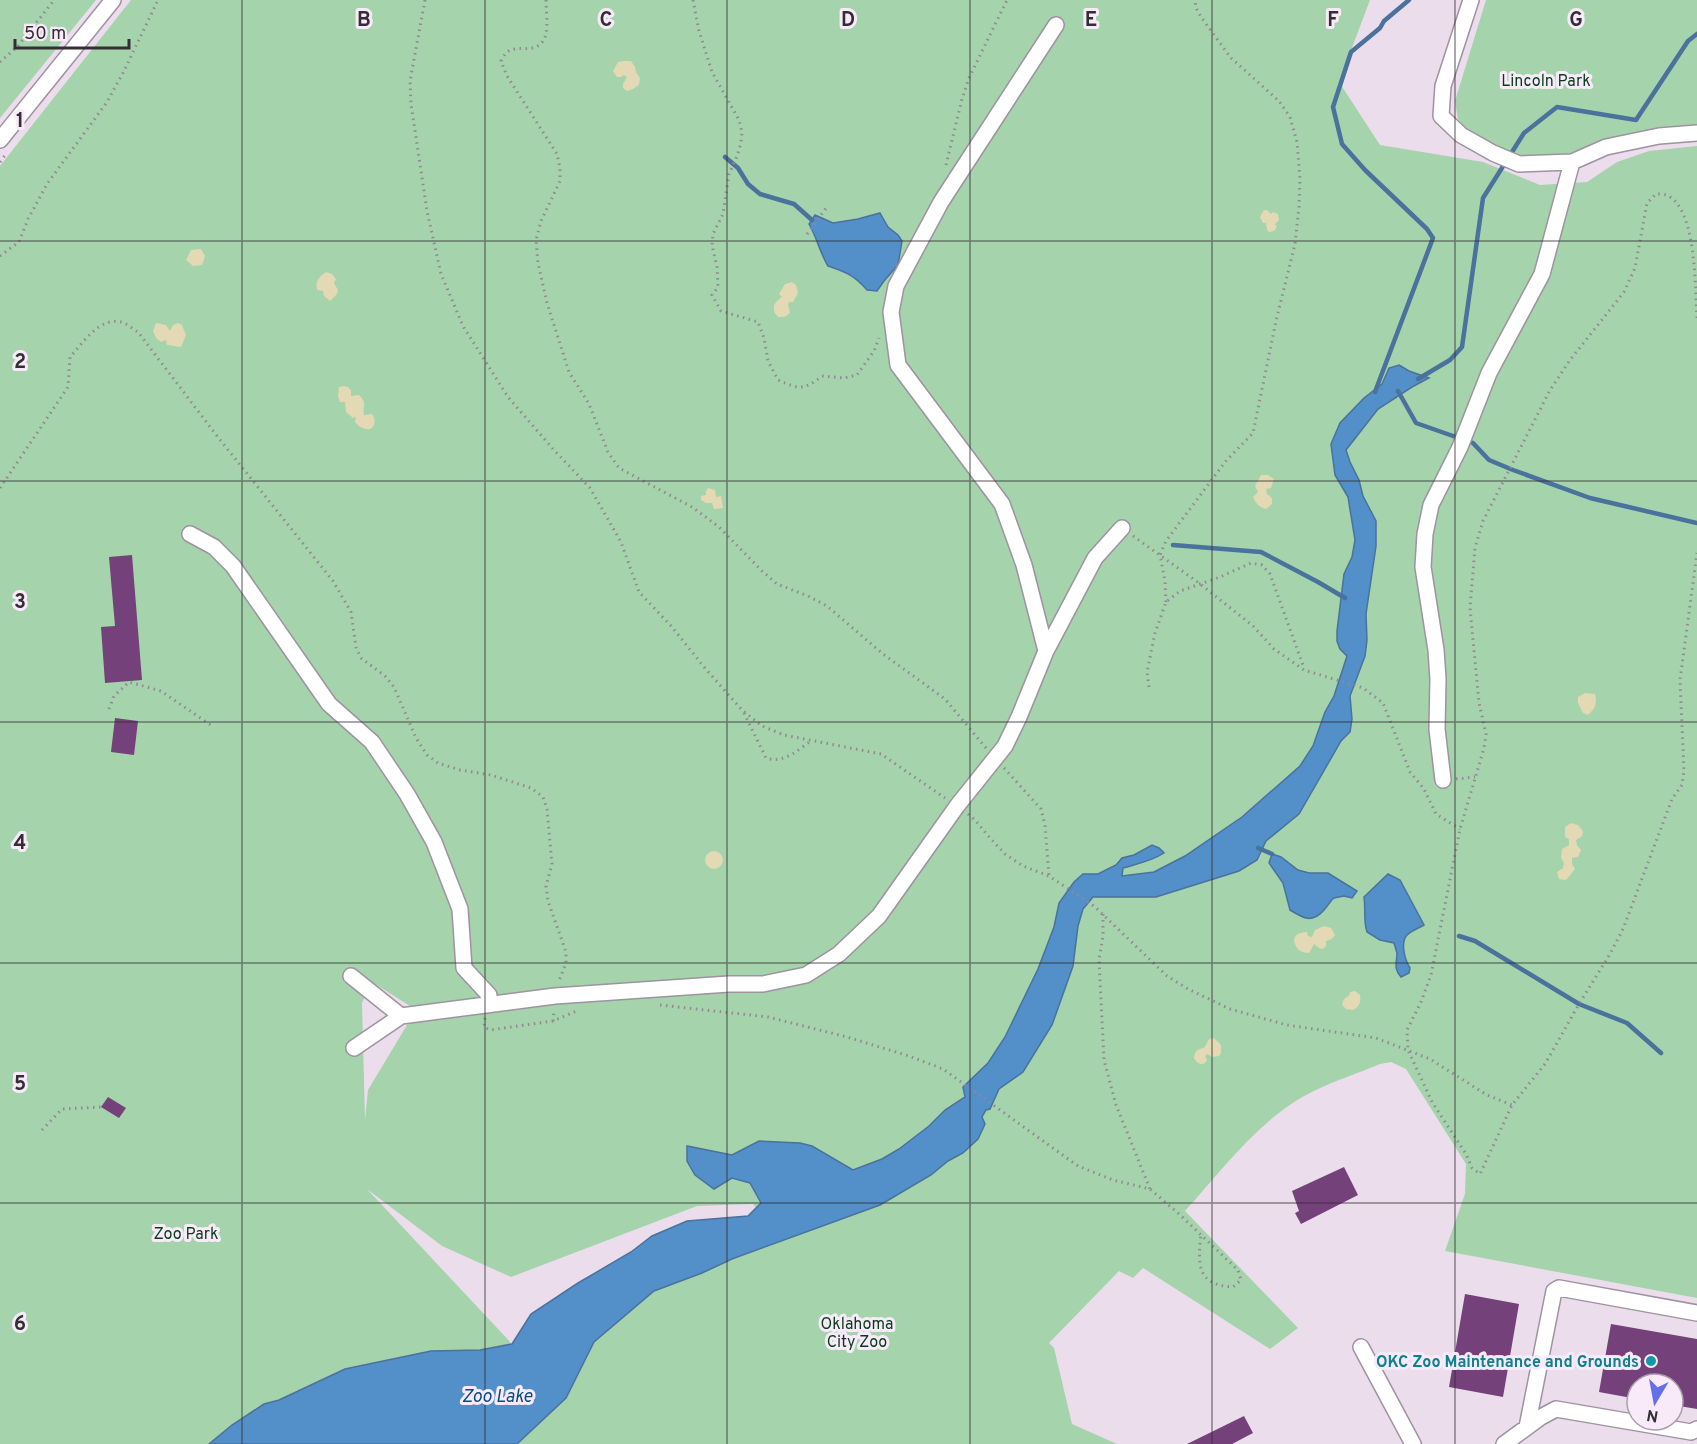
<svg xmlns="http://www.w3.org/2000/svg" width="1697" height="1444" font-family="Overpass,sans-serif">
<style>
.green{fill:#a4d3ac;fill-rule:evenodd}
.sand{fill:#e3d9b4}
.water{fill:#538fc9;stroke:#4a729c;stroke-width:1.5}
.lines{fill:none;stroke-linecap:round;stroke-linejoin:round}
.stream{stroke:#4a729c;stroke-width:4.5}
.building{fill:#74417a}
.minor-casing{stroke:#9f92a1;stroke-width:18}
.path{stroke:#938893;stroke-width:3;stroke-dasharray:1.5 4.5;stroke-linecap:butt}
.minor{stroke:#fff;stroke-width:15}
.grid{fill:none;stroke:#342e34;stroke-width:1.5;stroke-opacity:0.55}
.culture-dot{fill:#0f9aa8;stroke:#f9eafa;stroke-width:2}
.labels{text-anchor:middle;stroke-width:6;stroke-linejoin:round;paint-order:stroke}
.park-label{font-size:16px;fill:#053d19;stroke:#f9eafa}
.culture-label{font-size:16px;font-weight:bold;fill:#0d838f;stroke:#f9eafa;text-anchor:end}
.water-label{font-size:18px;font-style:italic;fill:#044c82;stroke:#f9eafa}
.grid-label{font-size:20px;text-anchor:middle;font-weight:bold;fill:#342e34;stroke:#f9eafa;stroke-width:6;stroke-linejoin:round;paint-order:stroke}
</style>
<rect width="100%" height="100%" fill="#ecdded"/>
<path class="green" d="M0,0h96l-96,118z
M131,0h1239l-31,82 41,63 103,17 57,23 47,-3 30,-20 32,-11 48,-5v1152l-252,-47 20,-57 1,-30 -60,-95 -15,-7 -11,2c-21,9 -44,16 -64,26 -54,25 -92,78 -131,121l113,117 -28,21 -127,-81 -10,10 -14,-7 -70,72 5,5 18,76 45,20h-600l49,-46 28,-56 60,-51 128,-51 -29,-36 -56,2 -186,71 -69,-31 -75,-57 145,155 -35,6 -46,1 -167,53 -32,21 -23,19h-209v-1278zM372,982l38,24 9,-1 -51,85 -3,30 -3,-117z
M1486,0h211v125l-28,3 -57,13 -39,18 -45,2 -59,-29 -11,-13 -3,-18z"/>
<path class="sand" d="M623,61h8l4,6 1,5 4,6 -1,7 -6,4 -6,2 -4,-3v-4l4,-7 -3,-2 -3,2h-4l-4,-6 5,-9z
M1264,210h3l4,4 2,-2 5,2 1,6 -4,4 2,3 -3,4 -5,1 -2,-2 -1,-7h-3l-3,-6z
M201,249l4,7 -3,9 -9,1 -7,-6 5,-10z
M326,272l6,2 4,5 -2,4 4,7 -1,4 -7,7 -6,-5 -1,-5 -6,-1c-2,-9 2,-13 9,-18z
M792,282l4,3 2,8 -5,9h-4l-1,3 2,7c-3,5 -6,5 -12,5 -8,-8 -4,-15 4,-20l-3,-3 6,-10z
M156,323l10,2 4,6 3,-6 5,-2 4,2 4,10 -5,12 -14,-2 -1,-5 -5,2 -5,-4 -3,-7z
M344,386l4,1 3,3v6l8,-1c9,9 3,10 5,20l8,-1c6,8 1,19 -9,14 -4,-1 -6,-4 -8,-6l1,-5 -3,1 -7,-6 -1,-10h-5l-2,-5 1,-10z
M1261,475h7l6,4 -3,9 -5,1 1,5 5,4v6l-6,5c-7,-2 -10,-5 -13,-12l5,-5 -3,-6z
M708,488l7,2 1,7 5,-1 2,12 -9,1 -2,-6h-6l-5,-3v-4l5,-1v-4z
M1585,693l10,1c2,9 1,14 -7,21l-5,-2 -5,-10v-6z
M1571,823l7,2 5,6 -1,5 -6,4 1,5 4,5 -3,7 -6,1v6l3,5 -9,11 -7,-1 -2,-7 6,-4 1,-5 -3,-5 1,-9 7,-4v-6l-4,-2v-10z
M705 860a9 9 0 1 1 18 0a9 9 0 1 1-18 0Z
M1324,926l7,2 4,7 -3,4 -6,2v5l-3,3 -4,-1 -5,-4 -5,9c-9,0 -13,-4 -15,-12 1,-8 5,-8 13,-9l1,4 4,1 3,-7z
M1355,991l5,4c1,6 0,12 -7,15l-7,-1 -4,-4c1,-5 3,-8 7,-9l1,-4z
M1214,1038l7,7v8l-2,3 -7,1 -5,-3 -2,2 2,4c-3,7 -10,4 -13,-2 2,-10 3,-7 11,-11l4,-8z"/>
<path class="water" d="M880,213l8,14 10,8 4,6 -4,24 -14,16 -7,10 -10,-1c-13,-15 -21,-18 -39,-24 -8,-13 -11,-28 -19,-42l6,-9 18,8 25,-4z
M1399,365l10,6 20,7 -17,9 -34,22 -32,41 4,12 9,18 4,16 13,25v25l-10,68 1,26 -2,16 -15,40 2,23 -2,13 -9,9 -42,73 -33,27 -9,19 -18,11 -83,26h-63l-10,12 -5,17 -5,40 -21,59 -29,47 -24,17 -9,20 -4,1 -4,7 3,7 -7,15 -15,14 -15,8 -17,14 -51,30 -148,54 -30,14 -48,18 -60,51 -28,56 -49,46h-308l23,-19 32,-21 15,-4 66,-31 86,-18 49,-1 32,-6 19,-30 47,-31 53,-31 21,-16 35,-15 61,-5 13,-13 -11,-20 -18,-5 -18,11 -19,-14 -8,-14v-15l45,9 27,-14 41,2 12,3 41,24 29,-11 17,-10 30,-23 16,-16 20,-13 -2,-10 25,-24 17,-26 33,-68 16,-42 5,-24 15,-21 9,-8h15l18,-9 6,-7 12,-3 18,-10 7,3 5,5c-12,8 -27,11 -41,15l-1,8 32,-4 31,-16 57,-39 58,-51 13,-20 12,-34 9,-16 13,-40 -7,-7 -3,-8v-10l7,-57 8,-17 3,-17 -7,-43 -13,-22 -4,-31 9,-21 24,-25 18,-14 7,-16z
M1272,854l9,3 17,13 11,3h19l29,18 -5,7 -8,-2 -10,2c-5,4 -6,8 -10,12 -12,14 -21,8 -34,0l-7,-27 -14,-20z
M1388,874l12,6 24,45c-5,3 -13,6 -17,10 -7,8 -2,25 3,33l-1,5 -8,4c-8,-9 -4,-14 -4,-24 -1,-3 -2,-7 -3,-10l-14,-3 -13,-8c-4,-13 -1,-21 -3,-35z"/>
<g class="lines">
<path class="stream" d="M725,157l13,11 10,16 12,10 34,10 18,16
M1418,379l32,-19 12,-13 21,-149 41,-65 33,-26 79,13 52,-79 9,-7
M1398,391l18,32 57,20 16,17 24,10 77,28 107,25
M1375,392l58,-154 -6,-9 -62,-59 -23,-26 -9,-37 18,-55 29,-24 4,-7 25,-21
M1173,545l88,7 57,30 27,16
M1258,848l14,6
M1459,936l16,5 104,63 48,19 34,30"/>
</g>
<path class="building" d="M132,555l10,125 -37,3 -4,-56 14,-1 -6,-69z
M115,718l23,3 -4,34 -23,-3z
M108,1097l18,11 -7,10 -18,-11z
M1344,1167l14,28 -57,29 -6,-11 4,-2 -7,-20z
M1465,1294l54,10 -16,93 -54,-10z
M1611,1324l86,15v70l-24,-4v-21h-36v15l-38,-7z
M1244,1416l9,17 -21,11h-45z"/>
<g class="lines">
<defs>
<path id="minor" d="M1471,0l-28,86 -2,30 20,19 32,18 26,11 53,-2 34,-15 53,-11 38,-3
M0,140l113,-140
M190,534l24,13 19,19 96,138 43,38 35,52 27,48 26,67 4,59 25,27 -2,10
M1046,651l49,-93 27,-30
M1443,780l-6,-51 1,-50 -2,-29 -13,-83 2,-33 6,-29 29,-58 29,-74 53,-99 30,-112
M351,976l50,40 154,-20 174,-12h34l43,-9 33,-21 40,-38 78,-110 48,-60 14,-29 27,-66 -22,-86 -22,-61 -104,-139 -7,-53 5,-26 45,-84 115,-177
M354,1048l47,-32
M1361,1347l52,97
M1527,1427l27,-136 5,-3 138,25
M1504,1444l37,-27 15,-8 135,23 6,-3"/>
</defs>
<use href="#minor" class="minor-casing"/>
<path class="path" d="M425,0l-15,81 1,23 16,107 14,63 22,52 45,71 45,52 37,39 31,54 18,50 33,35 32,40 38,43 20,16 22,9 97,19 64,44
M546,0c0,10 2,24 0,34 -7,24 -28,8 -40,19 -1,1 -5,8 -5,8l6,15 50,78 3,14v13l-19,40 -5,19 2,23 9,40 22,69 20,32 19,48 11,16 73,39 27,20 43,44 15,13 31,12 19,10 56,48 62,45 41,49
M693,0l6,31 13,41 27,48 3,12 -1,11 -4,13 -8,18 -6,40 -10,20 -1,11 5,22 1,20 -6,8 9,16 37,11 6,16 4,23 10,19c21,9 25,11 44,-4l22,2 13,-3 17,-24 5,-13
M0,62l18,-16 36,-46
M0,162l6,-8
M946,165l16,-66 7,-21 38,-78
M807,234l20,-27
M0,256l19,-14 9,-23 19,-35 60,-82 17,-31 34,-71
M1697,318c-2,-28 0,-112 -31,-123 -3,-1 -7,-1 -10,-1l-9,9 -12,65 -11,24 -54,68 -20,30 -67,131 -8,27 -5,60 9,95 7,31 -2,14 -24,81 -29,146 -10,27 -14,28 1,20 24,52 34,52 6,14 8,6 32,-69 33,-41 34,-60 31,-50 13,-25 49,-130 10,-14 2,-14 -4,-91 17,-127
M0,488l68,-101 2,-30c13,-14 29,-40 51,-35 5,1 12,7 17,10l79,104 116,145 18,31 5,35 5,11 24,18 9,11 22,51 11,17 11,8 22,7 31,5 40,13 12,9 4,12 5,55 -6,22 2,15 18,51v11l-7,18
M1133,536l66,47 54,43 21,23 30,21 59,18 20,15 27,69 14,17 12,25 24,15
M1166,602l-1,-21 -5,-26 6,-14 59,-79 28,-29 23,-112 19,-77 4,-37 1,-29 -3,-36 -7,-25 -11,-16 -48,-43 -30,-41 -5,-9 -1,-8
M1149,687l-2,-15 8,-39 11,-31 14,-11 40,-14 31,-14 11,2 8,9 34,94
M109,709l5,-13 15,-14 32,9 51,35
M744,713l22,45c17,6 32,-8 45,-17
M1004,768l37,41 4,16 4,51
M1456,779l19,-2
M968,814l7,6 15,18 15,16 18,12 26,10 45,30 73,70 21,13 42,20 57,16 89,13 54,21 57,36 25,10
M1103,914v22l-4,24 5,100 12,45 34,84
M660,1005l108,12 79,20 62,19 34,13 135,97 35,14 37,9 29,25 59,56 3,10 -8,7c-37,-2 -35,-23 -32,-53
M485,1018l-1,9 6,3 63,-9 26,-11
M553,1021l1,-10
M42,1130l20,-21 39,-2"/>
<use href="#minor" class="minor"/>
</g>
<path class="grid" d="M242,0v1444M485,0v1444M727,0v1444M970,0v1444M1212,0v1444M1455,0v1444M0,241h1697M0,481h1697M0,722h1697M0,963h1697M0,1203h1697"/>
<circle class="culture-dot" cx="1651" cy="1361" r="6"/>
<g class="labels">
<g class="park-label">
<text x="1546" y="86">Lincoln Park</text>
<text x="186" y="1239">Zoo Park</text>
<text x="857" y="1329">Oklahoma<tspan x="857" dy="18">City Zoo</tspan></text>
</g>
<g class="culture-label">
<text x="1639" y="1367">OKC Zoo Maintenance and Grounds</text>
</g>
<g class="water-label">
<text x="497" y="1402">Zoo Lake</text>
</g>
</g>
<g class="grid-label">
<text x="364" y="26">B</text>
<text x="606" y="26">C</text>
<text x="848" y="26">D</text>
<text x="1091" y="26">E</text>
<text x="1333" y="26">F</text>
<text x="1576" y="26">G</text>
<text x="20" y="127">1</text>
<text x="20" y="368">2</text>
<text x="20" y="608">3</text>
<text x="20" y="849">4</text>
<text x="20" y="1090">5</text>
<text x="20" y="1330">6</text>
</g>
<g transform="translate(1655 1402) rotate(190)"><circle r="28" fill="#f9eafa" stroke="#aa9fab" stroke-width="1.5"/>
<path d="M0-4.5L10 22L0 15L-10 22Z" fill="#6370e9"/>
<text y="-9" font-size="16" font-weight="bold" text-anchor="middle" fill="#342e34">N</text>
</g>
<path d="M15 39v9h114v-9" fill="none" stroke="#342e34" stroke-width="3"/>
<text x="24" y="39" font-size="18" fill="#342e34" stroke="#f9eafa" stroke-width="4.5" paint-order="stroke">50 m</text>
</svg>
